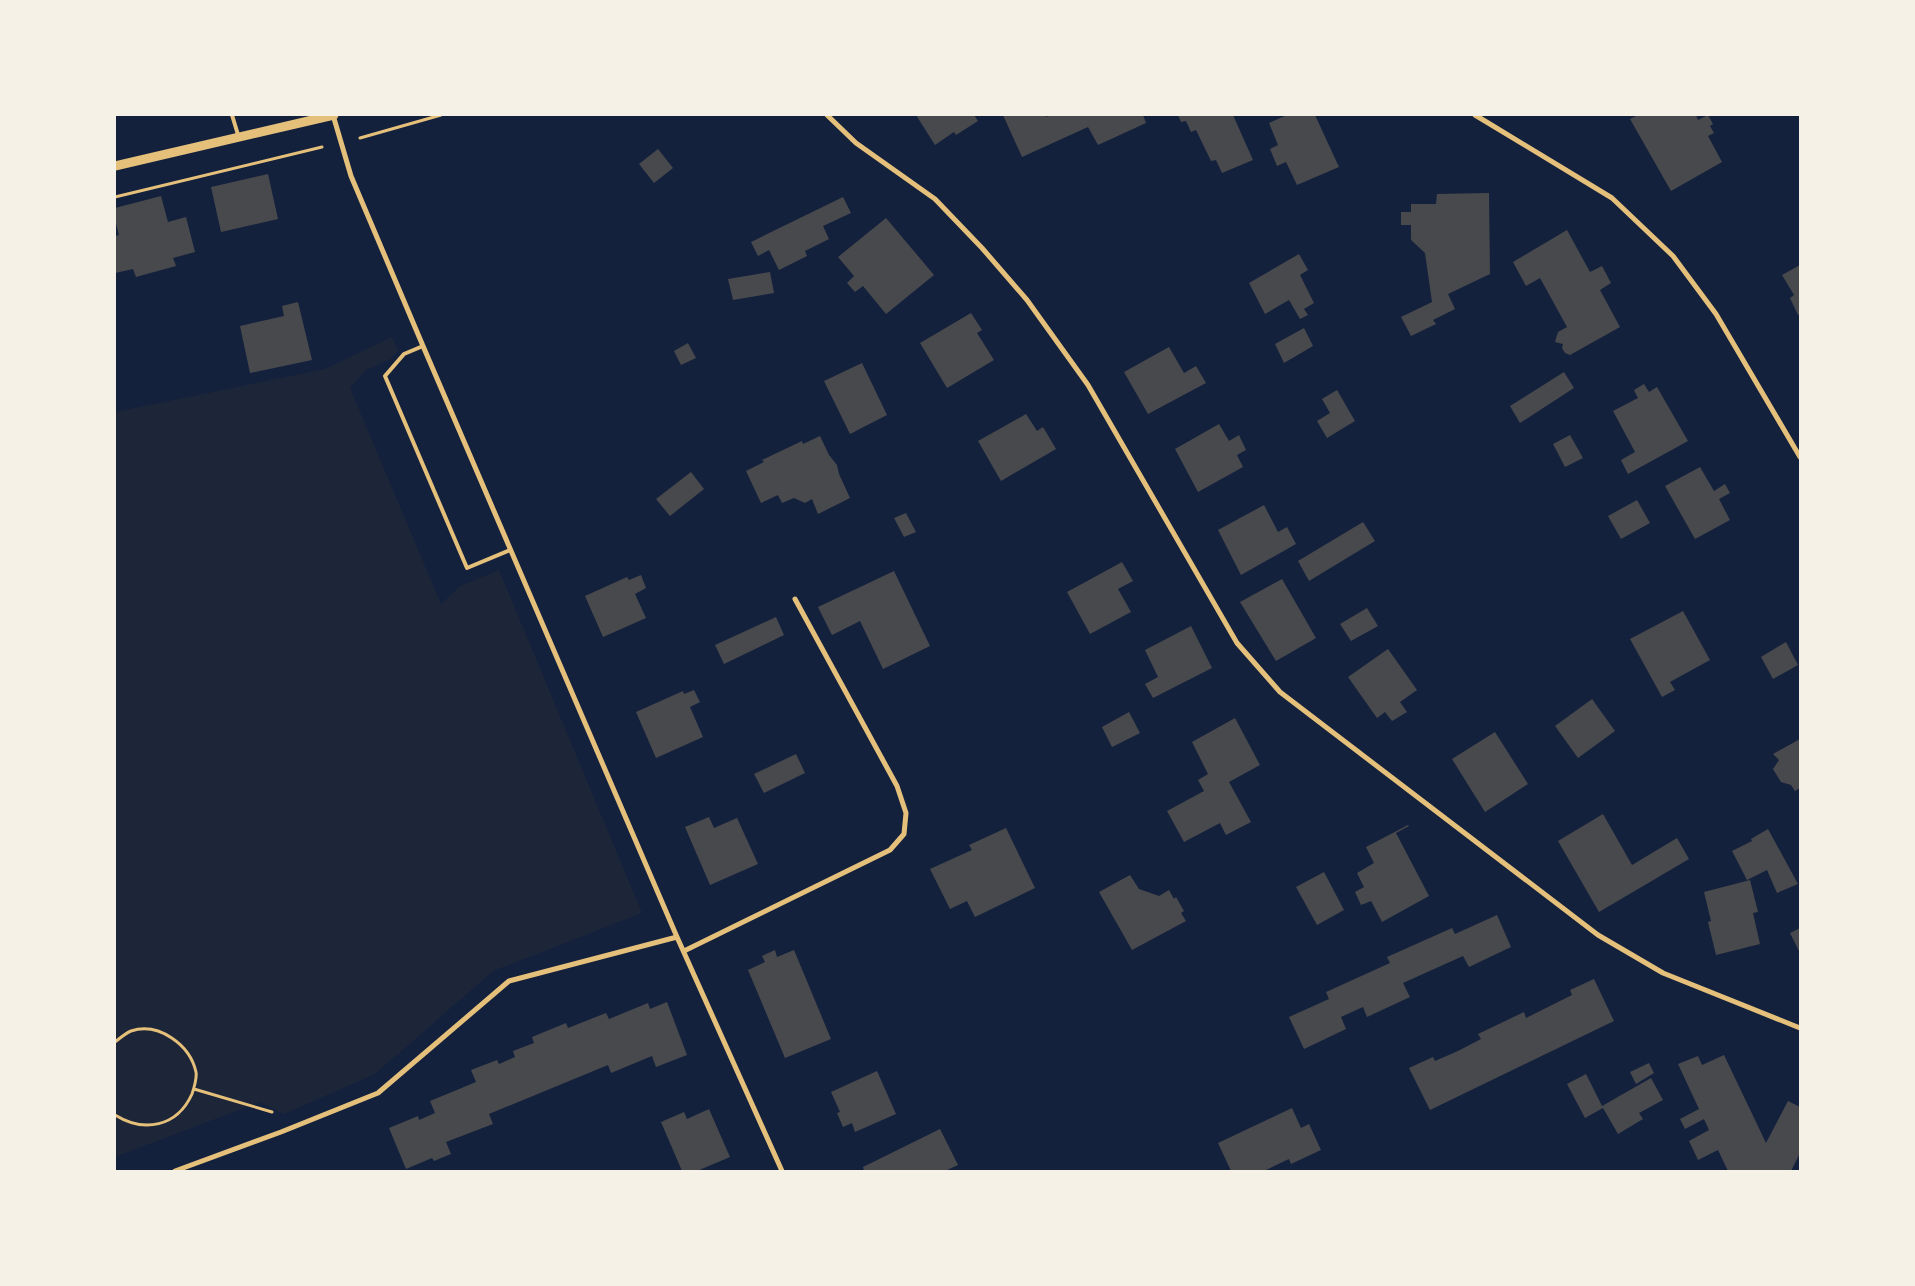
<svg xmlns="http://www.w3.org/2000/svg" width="1915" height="1286" font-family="'Golos Text',sans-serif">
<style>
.green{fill:#1d2539}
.building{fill:#48494c}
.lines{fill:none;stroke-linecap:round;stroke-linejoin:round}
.path{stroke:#e5c07b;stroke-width:3}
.service{stroke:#e5c07b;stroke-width:4}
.minor{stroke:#e5c07b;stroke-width:5}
.tertiary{stroke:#e5c07b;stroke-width:9}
</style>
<rect width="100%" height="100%" fill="#14213d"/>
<path class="green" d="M392,337l6,14 -7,8 -25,11 -16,18 91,216 19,-18 39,-16 143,343 -149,58 -118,103 -91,40 -24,-12 -145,55v-745l210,-43z"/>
<path class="building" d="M916,115h58l4,6 -22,14 -2,-3 -19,13z
M1003,115h42l1,2 4,-2h93l3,8 -48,22 -10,-18 -66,30z
M1178,115h55l20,45 -31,13 -6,-13 -5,1 -15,-31 -5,2 -5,-11 -5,1z
M1287,115h28l24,52 -42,18 -11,-23 -9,4 -7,-17 8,-4 -9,-22z
M1638,115h58l2,5 10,-5 5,9 -3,2 4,7 -6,3 14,26 -51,29 -41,-72z
M658,149l15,19 -19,15 -15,-19z
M268,174l10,45 -57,13 -10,-45z
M1489,193l1,81 -42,20 7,15 -22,11 3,4 -25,12 -10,-19 31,-15 -7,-49 -14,-13v-15h-10v-13h10v-8h25l1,-10z
M161,196l7,26 18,-5 9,35 -22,6 3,8 -40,11 -3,-8 -18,4v-37l4,-1 -4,-15v-12z
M843,197l8,16 -28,13 6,13 -24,12 2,5 -28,14 -10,-20 -11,6 -7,-14z
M886,218l48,57 -48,39 -23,-28 -8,6 -8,-9 7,-7 -16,-19z
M1567,230l23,42 12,-6 9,17 -11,7 20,37 -50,28 -5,-2 -3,-5 1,-4 -8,-2 3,-10 9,-5 -27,-49 -14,8 -13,-24z
M1299,254l9,16 -8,5 14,28 -10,6 4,6 -8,4 -11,-19 -24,14 -16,-31z
M1800,265v49l-2,1 -8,-17 4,-3 -12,-20z
M770,272l4,21 -41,7 -5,-21z
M298,302l14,58 -62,13 -10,-47 44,-10 -2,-10z
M971,313l11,17 -5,3 17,27 -47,28 -27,-45z
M1304,328l9,18 -29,17 -9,-19z
M688,343l8,15 -15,7 -7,-14z
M1169,347l15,26 12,-7 10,17 -58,31 -24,-42z
M862,363l25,52 -37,19 -26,-53z
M1564,372l10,16 -54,35 -10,-17z
M1644,384l5,8 8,-5 31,54 -60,33 -7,-14 14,-8 -22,-41 25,-13 -4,-8z
M1337,390l18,31 -28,17 -10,-17 13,-8 -8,-14z
M1026,414l11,17 6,-4 13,22 -55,32 -23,-40z
M1219,424l10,17 10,-6 7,15 -9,5 6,12 -45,25 -23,-43z
M1570,435l13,23 -18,9 -12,-23z
M820,436l9,19 8,10 2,9 11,24 -32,16 -6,-15 -7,4 -11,-5 -12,5 -4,-8 -17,8 -15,-32 18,-9 -2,-2 40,-19 1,3z
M1700,467l14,24 11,-7 5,9 -11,6 11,21 -35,19 -30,-53z
M691,472l13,17 -34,27 -14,-17z
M1637,500l13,23 -29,16 -13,-23z
M1264,505l14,27 9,-5 9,17 -55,31 -23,-45z
M906,513l10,19 -12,5 -10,-19z
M1363,522l12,19 -66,40 -11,-20z
M1122,562l11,19 -15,8 13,23 -41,22 -23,-42z
M894,571l36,75 -47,23 -23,-48 -28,14 -14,-28z
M641,575l5,13 -11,6 11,24 -43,19 -18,-41 42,-19 2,3z
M1282,579l34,59 -40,23 -36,-59z
M1367,608l11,18 -27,15 -11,-17z
M1683,611l27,49 -40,22 5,8 -13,7 -32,-58z
M776,617l8,18 -60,29 -9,-19z
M1191,626l21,42 -59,30 -8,-14 13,-7 -13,-27z
M1786,642l12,23 -25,14 -12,-22z
M1388,649l29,41 -17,12 7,10 -15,9 -7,-9 -8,6 -29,-41z
M694,690l6,12 -10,5 13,30 -47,21 -20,-46 47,-21 1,3z
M1592,699l23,32 -37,27 -23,-32z
M1129,712l11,21 -28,14 -10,-20z
M1235,718l25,47 -31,17 22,40 -25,13 -6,-12 -36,19 -17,-31 37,-20 -6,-11 10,-6 -16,-32z
M1495,732l33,52 -43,28 -33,-53z
M1800,739v49l-5,3 -4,-6 -10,-3 -8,-13 6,-9 -6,-6z
M796,754l9,19 -41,20 -10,-19z
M1603,814l29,51 45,-27 12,21 -90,53 -41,-71z
M709,817l5,11 23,-10 21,46 -48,21 -25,-58z
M1408,825l1,1 -13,7 33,63 -47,26 -11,-21 -10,4 -6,-13 9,-5 -7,-14 17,-10 -8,-16z
M1006,828l29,60 -60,29 -8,-16 -17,8 -20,-40 42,-19 -3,-5z
M1768,829l30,55 -21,9 -10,-23 -20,10 -15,-29 20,-10 -1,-2z
M1324,872l20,38 -27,15 -21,-38z
M1130,875l9,14 20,7 10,-6 5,9 2,-2 8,14 -3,2 5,8 -54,29 -33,-58z
M1750,880l8,32 -5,1 7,31 -44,11 -8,-33 3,-1 -7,-29z
M1497,915l14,32 -42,20 -6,-11 -60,27 7,14 -43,20 -4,-10 -22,10 5,12 -42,20 -15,-32 40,-18 -3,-7 64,-29 -3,-6 65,-29 3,6z
M1800,928v25l-10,-20z
M775,950l2,7 17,-7 37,89 -46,19 -37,-88 17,-8 -3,-6z
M1594,979l20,42 -184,89 -21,-42 24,-11 2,4 23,-10 23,-12 -3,-5 46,-22 2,6 46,-23 -2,-5z
M667,1002l20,53 -31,12 -4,-11 -41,17 -3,-8 -119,49 4,10 -47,18 5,12 -17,7 -2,-3 -26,11 -17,-41 29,-12 1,4 16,-7 -5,-12 46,-19 -5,-12 26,-10 2,4 16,-7 -2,-6 21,-8 -2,-6 34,-14 2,5 38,-15 3,6 39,-16 2,6z
M1724,1055l42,88 22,-42 12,6v46l-9,18h-63l-10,-21 -20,10 -9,-19 20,-11 -5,-11 -19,10 -5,-10 19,-10 -21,-45 20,-8 4,9z
M1649,1063l5,10 -18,11 -6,-12z
M877,1071l19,43 -41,18 -3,-9 -9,4 -6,-14 3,-1 -9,-20z
M1586,1074l16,32 49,-28 12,22 -24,13 4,6 -25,15 -15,-26 -18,10 -18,-34z
M1292,1108l9,20 8,-4 12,26 -30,14 -2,-5 -25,12h-33l-13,-28z
M709,1109l21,48 -33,14h-15l-21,-49 23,-10 3,7z
M940,1129l18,36 -13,6h-81l-1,-4z"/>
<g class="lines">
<path class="path" d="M360,138l81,-23
M115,197l207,-50
M115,1042c5,-4 11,-9 16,-11 28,-9 59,14 65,41 1,6 -2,16 -4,22 -15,33 -48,39 -77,21
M194,1089l78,23"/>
<path class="service" d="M232,115l7,23
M423,346l-19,8 -19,22 82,192 43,-18"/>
<path class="minor" d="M333,115l18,61 72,170 254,591 105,234
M827,115l29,28 79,56 47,49 45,52 61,85 149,258 43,49 318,243 65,38 137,55
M1475,115l137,83 61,58 43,58 84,143
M684,951l206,-101 14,-16 2,-21 -9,-27 -102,-187
M175,1171l106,-39 97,-39 131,-112 168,-44"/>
<path class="tertiary" d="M115,166l219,-51"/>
</g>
<rect width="1915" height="1286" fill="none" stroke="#f6f1e7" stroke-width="232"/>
</svg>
